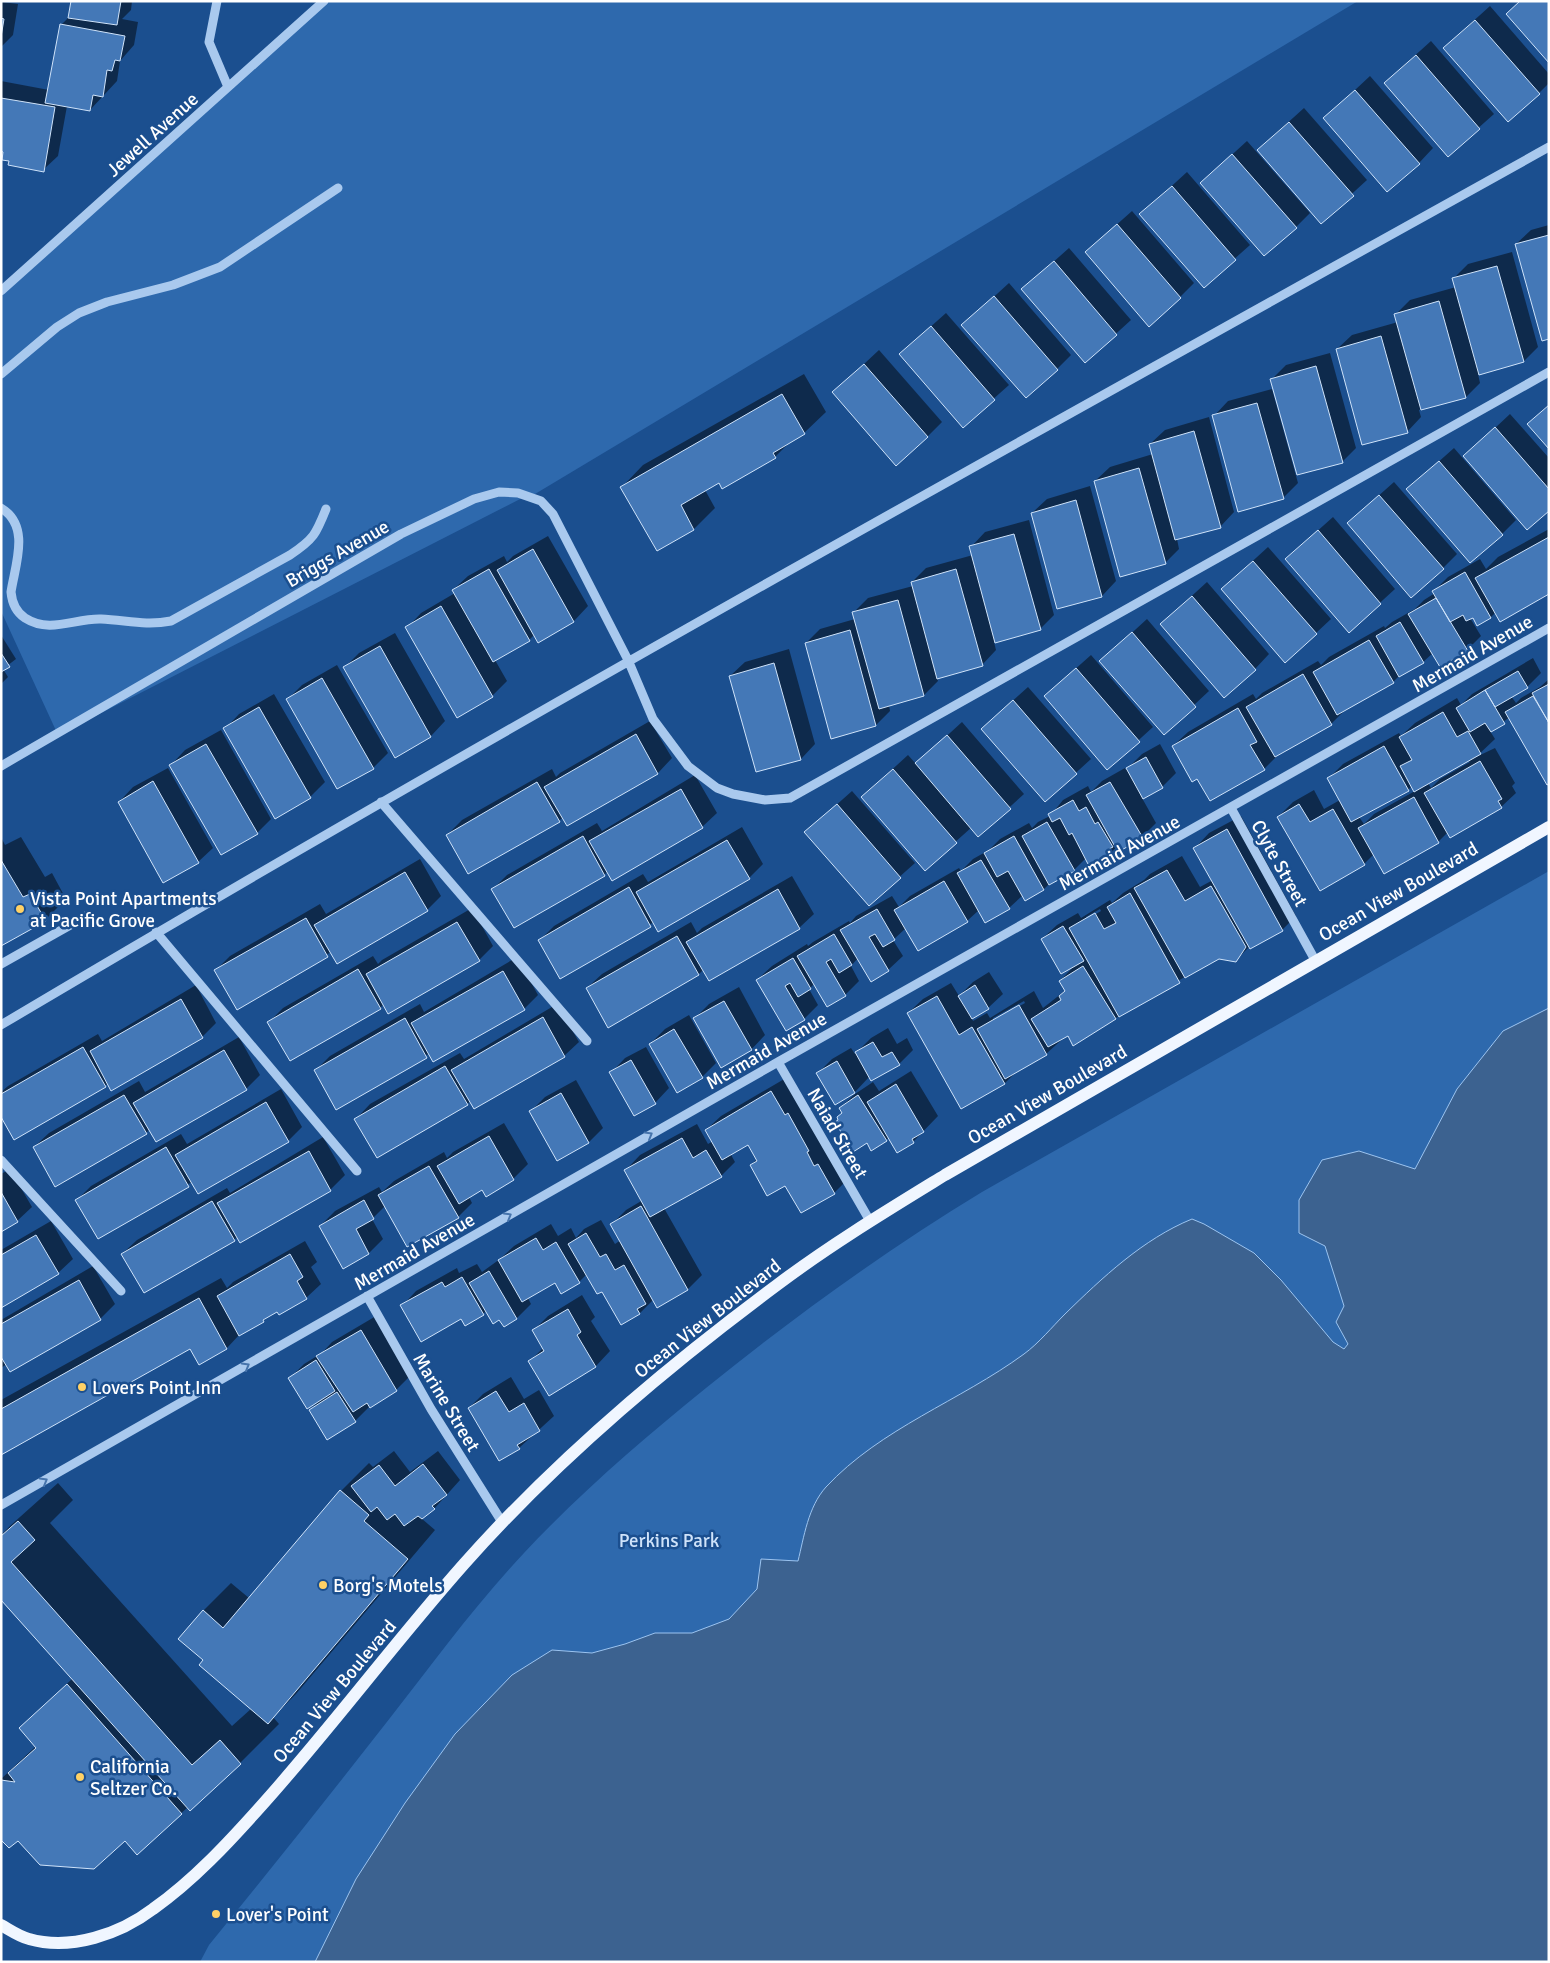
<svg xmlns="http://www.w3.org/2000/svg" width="1550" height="1963" font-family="Signika,sans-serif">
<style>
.green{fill:#2e69ad}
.water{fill:#3c6290;stroke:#9cc4f0}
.shadow{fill:#0007;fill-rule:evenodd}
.building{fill:#4478b7;stroke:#cfe3fa}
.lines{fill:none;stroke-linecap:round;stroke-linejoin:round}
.minor{stroke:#a9c9ee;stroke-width:9}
.major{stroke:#f0f6ff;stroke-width:12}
.oneway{stroke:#4674ac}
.poi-dot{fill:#ffd166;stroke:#1b4f8f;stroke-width:2}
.labels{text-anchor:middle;stroke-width:5;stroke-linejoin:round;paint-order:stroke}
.street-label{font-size:19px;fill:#fff;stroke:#1b4f8f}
.poi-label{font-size:19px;fill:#fff;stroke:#1b4f8f;text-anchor:start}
.park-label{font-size:19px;fill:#cfe3fa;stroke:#1b4f8f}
</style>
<rect width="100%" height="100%" fill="#1b4f8f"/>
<path class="green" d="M324,1h1034l-828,496 -4,-1 -468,239 -57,-124v-321z
M1549,871v1091h-1349l9,-17c61,-75 121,-150 181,-227 43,-55 85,-113 134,-165 56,-60 118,-113 182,-165 88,-71 179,-137 276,-196z"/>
<path class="water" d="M1549,1008v954h-1234l41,-83 49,-76 50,-69 57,-59 40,-25 40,3 33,-9 30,-11h37l37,-14 28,-30 4,-30 37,2c6,-24 10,-54 28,-74 55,-59 134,-86 198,-133 15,-11 28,-27 41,-40 37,-36 78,-75 127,-95l12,5 50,29 27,27 52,62 11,7 4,-5 -12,-22 8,-16 -19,-60 -26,-13v-33l23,-40 37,-9 56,18 42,-80 46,-58z"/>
<path class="shadow" d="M72,1h60l-1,9 -9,9 16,3 -4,23 -14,16 -3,20 -27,29 -23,-4 -9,50 -15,14 -32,-10 -6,-9 -4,-1v-69l48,9 12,-65 9,-9z
M1,2l17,2 -5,31 -12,12z
M1490,6l59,68v9l-10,10 -80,-59z
M1431,41l63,73 -46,41 -48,-86z
M1370,76l63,72 -14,15 -94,-45z
M1304,108l63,72 -46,42 -48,-86z
M1247,141l63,72 -14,14 -95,-44z
M1187,172l63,73 -46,41 -63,-72z
M1132,211l62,72 -14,14 -94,-45z
M1549,225v113l-33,-94 15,-14z
M1069,248l62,72 -45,41 -63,-72z
M1512,252l26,95 -14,14 -46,13 2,9 -14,14 -47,13 2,7 -14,15 -70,-83 15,-14 46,-13 -2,-8 14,-14 46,-13 -2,-9 14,-14z
M1009,283l62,72 -14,14 -94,-44z
M946,313l63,72 -46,41 -63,-72z
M879,350l63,72 -15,15 -93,-45z
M1330,353l26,95 -14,14 -70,-83 14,-14z
M804,374l22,38 -22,21 -11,6 -18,18 -55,24 -15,9 10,18 -21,21 -37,21 -35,-63 21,-22z
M1272,389l26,94 -15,15 -69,-82 14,-15z
M1510,414l39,44v51l-84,-53z
M1209,417l25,95 -14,15 -43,12 2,10 -14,14 -70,-82 15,-14 43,-13 -3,-10 15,-14z
M1454,448l62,72 -14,14 -94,-45z
M1394,482l63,72 -14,14 -95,-45z
M1090,486l26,95 -14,15 -44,12 -26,-95 15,-14z
M1333,517l62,72 -46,42 -63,-72z
M1029,520l25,95 -14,14 -46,13 2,8 -14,15 -45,12 1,4 -14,14 -35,10 1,6 -14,14 -44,12 -26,-94 14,-14 35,-10 -2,-6 15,-15 45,-12 -1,-4 14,-14 47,-13 -2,-8 14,-15z
M1549,529v64l-53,19 -5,5 -18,-1 -3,2 11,18 -14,14 -34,3 -10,9 -23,13 -7,7 -48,28 -14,14 -52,30 -15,15 -66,8 -25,-31 15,-14 65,-38 3,5 6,-6 56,-32 3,4 8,-8 55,-31 1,2 7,-6 23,-13 9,-9 11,-7 -1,-2 14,-14 32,-18 6,10 12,-12z
M548,536l40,70 -14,15 -36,20 -3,-7 -6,6 -34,20 12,21 -15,15 -35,20 -50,-88 14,-15 34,-20 -2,-3 15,-14 36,-20 3,6 6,-6z
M1268,547l63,72 -15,14 -94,-44z
M1207,582l62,72 -14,15 -94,-45z
M1147,619l62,72 -45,42 -63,-72z
M395,633l50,88 -14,15 -35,20 -51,-89 14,-14z
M1,635l15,24 -13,10 5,8 -7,7z
M789,649l26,95 -14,15 -71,-83 15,-14z
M1091,655l62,72 -45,41 -63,-72z
M1533,658l8,15 -14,14 -16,9 5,7 5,-5 19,-11 9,-8v103l-39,-65 -20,14 5,8 -19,18 19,-9 20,35 -3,3 4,7 -15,14 -50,30 -3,-5 -10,10 -54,30 -10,-18 -10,10 -86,-47 15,-15 21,-12 10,19 16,-9 -11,-22 14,-14 56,-31 2,3 14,-13 42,-25 4,7 11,-11zM1468,760l2,2 -30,17 -9,9 -3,-5zM1412,786l3,5 -41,23 -10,10 -5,-7 49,-27z
M337,665l51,88 -15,15 -35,20 -51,-88 15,-15z
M1028,687l63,72 -46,42 -48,-86z
M274,694l51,88 -15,15 -35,20 -50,-88 14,-15z
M650,721l22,37 -14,15 -90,51 -5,-7 -4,4 -112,14 15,-15 90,-51 4,8 4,-4z
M962,722l62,72 -45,41 -7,-8 -47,42 -63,-72 46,-42 8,9z
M221,730l50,89 -14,14 -86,-68 14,-15z
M1160,744l16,29 -14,14 -20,11 14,25 -14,14 -25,11 -6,6 -21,11 -4,-7 -12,12 -25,14 -5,5 -19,11 -2,-5 -14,13 -30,2 -12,11 -61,7 -13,12 10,16 -15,14 -17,10 -13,-22 -7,8 8,15 -14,14 -30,-12 -6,6 9,16 -14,14 -47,-39 15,-14 35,-22 1,2 5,-4 36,-21 1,2 6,-7 36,-20 7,11 11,-11 49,-28 2,3 12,-12 16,-9 11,-11 29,-16 3,5 6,-6 12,-6 13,-16 25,-14 3,6 11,-11 23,-13 1,2 16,-16z
M168,768l45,80 -15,14 -79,-60 14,-15z
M695,775l22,38 -15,14 -90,52 -4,-8 -4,4 -111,14 14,-14 90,-52 5,8z
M852,791l63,72 -46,41 -63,-72z
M1241,816l55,100 -14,14 -32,16 -14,14 -18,-3 -102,61 -48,16 -22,20 -29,17 -12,12 -97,-70 15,-14 28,-16 8,13 14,-14 16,-10 14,22 -15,14 -16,10 1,3 14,-8 3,5 44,-27 9,17 23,-18 -6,-9 16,-17 -34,-25 15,-14 21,-12 3,5 29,-18 2,3 11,-10 21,-13 6,-6 32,-18 18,31 13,-7 -18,-32 14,-15zM1100,909l1,2 -15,9v-3zM1024,1001l1,2 -32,18v-3z
M742,827l21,37 -14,14 -95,44 -93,55 -21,-37 14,-14 89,-52 5,8z
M1,837l4,8 16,-8 24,40 7,-4 14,26 -21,21 -44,24z
M420,859l21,37 -14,14 -96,42 -94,56 -21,-38 14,-14 90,-52 6,10z
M792,876l22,38 -15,14 -95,41 -5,5 -90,52 -22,-38 15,-14 89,-52 6,11 5,-5z
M472,908l21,38 -14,14 -95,44 -4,4 -111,14 14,-14 90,-52 5,8 4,-4z
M517,957l21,38 -14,14 -94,44 -93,55 -22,-37 15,-15 90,-52 4,8z
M196,985l20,38 -14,14 -94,46 -3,3 -104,28v-22l7,-6 90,-52 4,7z
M739,987l26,48 -14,15 -56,-32 14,-14z
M557,1004l22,38 -15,14 -93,45 -4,3 -111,15 14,-15 90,-51 4,6z
M689,1015l27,48 -14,14 -52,-33 15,-15z
M888,1028l9,16 10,-6 6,12 -14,14 -29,12 -15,16 -19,12 -18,-31 14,-14 19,-11 4,6 16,-16z
M239,1037l21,38 -14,14 -96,40 -4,4 -112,14 15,-14 90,-52 6,11z
M646,1047l23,41 -14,15 -44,-30 14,-15z
M911,1071l27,45 -25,26 -16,9 -8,-14 -3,3 -43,-28 -3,-4 15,-14 18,-12 6,9z
M786,1078l63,100 -15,15 -33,19 -15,-28 -35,-19 6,-6 -9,-16 -18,10 5,9 -14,14 -57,32 38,67 -14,14 -30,17 -4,-7 -14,14 -18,11 -19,-34 -16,-16 -8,8 -23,-1 -28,17 3,6 -14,14 -13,8 -4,-8 -14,-7 -3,3 -22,4 -59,-12 14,-15 41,-23 2,5 18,-9 5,8 18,-13 14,-13 37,-22 7,12 13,-8 5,10 8,-9 17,-9 14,24 6,-4 -9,-16 14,-14 17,-10 -17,-30 14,-15 57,-31 11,20 5,-3 -7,-11 15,-14z
M576,1080l27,48 -14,14 -58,-31 14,-14z
M281,1089l21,38 -14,14 -96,41 -94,55 -21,-37 14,-14 90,-52 6,10z
M504,1123l24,41 -15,15 -31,10 -13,8 3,6 -14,14 -73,-11 -13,13 11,20 -14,14 -25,15 -24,-42 15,-15 44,-24 3,5 12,-11 50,-29 3,6 6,-6z
M323,1137l22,38 -15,15 -90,51 -2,-5 -4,4 -112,14 15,-14 90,-52 3,5z
M10,1169l22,38 -15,14 -16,9v-56z
M51,1221l22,38 -15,14 -57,33v-56z
M305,1241l12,21 -6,5 10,17 -15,14 -27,15 -2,-3 -7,4 -7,7 -23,13 -13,14 -28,15 -8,-16 -190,107v-54l220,-122 6,10 6,-6z
M93,1266l22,38 -15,15 -90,51 -3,-6 -6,4v-48z
M582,1295l13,22 -4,4 19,30 -14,15 -47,28 -19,-33 13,-13 -10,-17 15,-15z
M376,1316l35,59 -15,15 -27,17 -14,14 -45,-11 9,-9 -29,-23 14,-14 18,-11 10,-11z
M511,1377l13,22 15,-9 15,26 -35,32 -50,-40 14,-14z
M394,1451l16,21 28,-21 22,29 -26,29 -13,9 14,12 -139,164 -23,23 6,7 -39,39 -50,46 -2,-2 -51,46 -12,-13 -124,-2v-59l35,-33 -16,-18 53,-50 -72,-80v-63l10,-10 47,-42 15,17 -23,23 182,203 20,-18 -47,-48 -2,-49 28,-28 18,15 92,-107 28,-28 4,4z"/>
<path class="building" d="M71,1h50l-4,24 -49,-7z
M1520,1h29v62l-43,-49z
M1,18l3,1 -3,18z
M1475,20l65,74 -32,28 -65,-74z
M60,24l65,12 -5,25 -5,-1 -3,11 -5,-1 -4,27 -10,-2 -3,16 -45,-8z
M1416,55l64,74 -32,28 -64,-74z
M1355,90l65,74 -33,28 -64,-74z
M1,98l54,9 -11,65 -36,-7 1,-4 -7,-1 1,-8 -2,-1z
M1289,122l65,74 -33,28 -64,-74z
M1232,154l65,74 -33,28 -64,-73z
M1172,186l64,74 -32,28 -65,-74z
M1117,224l64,74 -32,29 -64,-75z
M1549,235v104l-7,2 -27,-97z
M1054,261l63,74 -32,28 -64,-74z
M1497,266l27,96 -45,13 -27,-97z
M994,296l64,74 -32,28 -65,-73z
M1439,301l27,97 -45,12 -27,-96z
M931,326l64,74 -32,28 -64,-74z
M1381,336l27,97 -46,12 -26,-96z
M864,364l64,73 -32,29 -64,-74z
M1316,366l27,97 -46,12 -27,-96z
M782,394l23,40 -32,19 3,5 -54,31 -3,-6 -38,22 13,25 -37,21 -37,-64z
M1257,403l27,96 -46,13 -26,-97z
M1549,405v44l-22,-25z
M1495,427l54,62v22l-22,19 -64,-74z
M1194,431l27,97 -46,12 -26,-96z
M1439,461l64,74 -33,28 -64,-74z
M1139,468l27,96 -46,13 -26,-96z
M1379,495l65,74 -33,29 -64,-75z
M1076,500l26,97 -45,12 -26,-96z
M1318,530l63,74 -32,29 -64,-74z
M1014,534l27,96 -46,13 -26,-97z
M1549,537v57l-49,28 -25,-44z
M533,549l41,73 -36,21 -41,-73z
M1253,561l64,73 -32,29 -64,-74z
M489,569l41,72 -37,21 -41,-72z
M956,569l27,97 -46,13 -26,-97z
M1465,572l26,46 -14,8 -4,-8 -7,3 -3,-6 -13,7 -18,-31z
M1192,596l64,74 -32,28 -64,-74z
M1436,598l32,53 -28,16 -32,-53z
M898,600l26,96 -45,13 -27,-97z
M441,606l52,91 -36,21 -52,-91z
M1400,622l24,41 -25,14 -23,-41z
M850,630l26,96 -45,13 -26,-96z
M1132,632l64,75 -32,28 -65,-74z
M1369,640l25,43 -57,32 -24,-43z
M380,646l51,91 -36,21 -52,-91z
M1,653l9,14 -9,5z
M774,663l27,97 -45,12 -27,-96z
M1076,668l64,74 -33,28 -63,-74z
M1518,671l10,17 -33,19 -10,-17z
M1303,674l29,51 -57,32 -29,-50z
M322,678l52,91 -37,20 -51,-90z
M1549,684v39l-17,-30z
M1485,690l20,34 -14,8 -6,-9 -15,9 -14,-24z
M1533,696l16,27v61l-2,1 -42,-73z
M1013,700l64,74 -32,28 -64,-73z
M259,707l52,91 -36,21 -52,-91z
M1238,708l19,34 -7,3 15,25 -55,31 -13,-22 -5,3 -20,-36z
M1443,712l14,25 11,-6 13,23 -67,38 -14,-26 12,-6 -13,-23z
M636,734l22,40 -91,52 -23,-39z
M947,735l64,74 -33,28 -63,-74z
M206,744l52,90 -37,21 -52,-90z
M1384,746l25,45 -58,31 -24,-44z
M1146,757l17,31 -20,11 -17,-31z
M1480,761l22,38 -4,2 4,7 -52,30 -26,-45z
M893,769l64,74 -32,28 -64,-74z
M153,781l46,82 -36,20 -45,-81z
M537,782l23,40 -92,52 -22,-39z
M1110,782l33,56 -25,14 -32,-57z
M681,789l22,39 -91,53 -23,-40z
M1414,797l25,46 -55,31 -26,-46z
M1073,800l6,11 7,-4 9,17 3,-2 15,25 -4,2 2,6 -22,11 -17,-33 -3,2 -9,-17 -8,4 -4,-8z
M837,804l64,74 -32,28 -65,-74z
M1299,804l11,18 23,-13 32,56 -45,26 -43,-74z
M1047,822l28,49 -26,14 -27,-49z
M1227,829l56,102 -33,18 -57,-101z
M583,836l22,40 -91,52 -23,-39z
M1014,836l30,54 -19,11 -17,-30 -11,6 -13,-24z
M727,840l23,39 -92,53 -22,-40z
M1,860l22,37 7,-3 16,27 -45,25z
M981,860l29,49 -25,14 -28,-50z
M1167,870l18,31 26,-15 35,61 -10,15 -17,-3 -34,19 -51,-90z
M405,872l23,39 -91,53 -23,-39z
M944,881l24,41 -50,29 -24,-41z
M629,887l22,40 -91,52 -22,-39z
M778,889l22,40 -91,52 -23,-39z
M1130,893l50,90 -61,34 -50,-89 26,-15 9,16 12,-6 -9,-16z
M877,909l18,31 -12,7 -8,-13 -6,3 20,34 -18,11 -31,-52z
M306,918l22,39 -91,53 -23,-40z
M457,922l23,39 -92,53 -22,-40z
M1063,926l21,35 -23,13 -20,-35z
M834,934l18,31 -13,8 -8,-14 -5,3 20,34 -19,11 -30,-51z
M677,936l22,39 -91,53 -22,-40z
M793,958l18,31 -13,8 -8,-14 -5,3 20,34 -19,11 -30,-51z
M1083,966l33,53 -43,27 -5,-10 -20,11 -17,-28 30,-19 -2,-4 6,-5 -6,-10z
M358,969l23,40 -91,52 -23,-39z
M503,971l22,39 -92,52 -22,-39z
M975,985l14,24 -17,10 -14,-23z
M937,996l22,39 13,-8 33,57 -44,25 -54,-96z
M181,999l22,39 -92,53 -21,-40z
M724,1001l28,49 -31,18 -28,-50z
M1019,1005l28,50 -42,24 -28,-50z
M543,1017l22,40 -91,52 -23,-39z
M405,1018l22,40 -91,52 -22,-40z
M674,1029l29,49 -26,15 -28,-49z
M873,1042l9,15 10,-5 8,13 -29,16 -16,-29z
M83,1047l23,40 -92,53 -13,-23v-23z
M224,1050l23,40 -91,52 -23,-39z
M631,1060l25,44 -22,12 -25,-44z
M837,1061l18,32 -20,12 -19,-32z
M445,1066l23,39 -91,53 -23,-39z
M896,1084l28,48 -12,7 2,4 -17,10 -30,-51z
M771,1091l14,24 3,-2 21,38 -2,1 7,14 4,-2 17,30 -34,19 -16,-27 -18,10 -17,-31 7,-4 -9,-16 -26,15 -17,-30z
M561,1093l28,50 -32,18 -28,-50z
M124,1095l23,39 -92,53 -22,-40z
M858,1095l29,46 -16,10 -4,-8 -14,9 -18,-30 3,-2 -1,-3 5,-4 -3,-5z
M266,1102l23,40 -91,52 -23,-39z
M489,1136l25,44 -28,17 -4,-7 -23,14 -22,-38z
M682,1138l11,20 13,-8 16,27 -72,40 -26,-47z
M166,1147l23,40 -91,52 -23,-39z
M309,1151l22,40 -91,52 -23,-40z
M429,1166l30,52 -52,29 -29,-52z
M1,1192l17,30 -17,10z
M364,1200l10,19 -18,10 13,25 -26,15 -24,-43z
M212,1201l23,40 -91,52 -23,-39z
M641,1206l47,84 -31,18 -47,-84z
M586,1233l14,24 6,-3 9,16 9,-5 22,39 -9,5 3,5 -19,11 -19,-33 -5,2 -29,-50z
M36,1235l23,39 -58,34v-53z
M536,1238l7,12 13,-8 24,41 -19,11 -6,-11 -33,19 -24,-42z
M290,1254l13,23 -6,4 10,18 -28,16 -2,-3 -14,8 1,2 -25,14 -22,-40z
M489,1271l28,48 -13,8 -5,-7 -6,4 -24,-41z
M462,1277l22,38 -19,11 -4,-7 -40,23 -21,-37 42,-23 3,5z
M79,1280l22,40 -91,52 -9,-15v-33z
M199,1298l28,51 -28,16 -9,-16 -189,106v-46z
M568,1309l13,23 -4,3 19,32 -47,29 -21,-35 16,-10 -12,-21z
M361,1330l36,61 -27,17 -3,-5 -14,9 -37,-56z
M316,1360l19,31 -28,18 -19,-31z
M496,1391l13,21 15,-9 16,28 -23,14 3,4 -21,12 -31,-53z
M337,1392l19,30 -29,18 -18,-30z
M423,1464l24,31 -15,11 3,3 -13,10 -4,-3 -14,10 -9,-12 -8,6 -10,-13 -6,5 -20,-26 28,-21 16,21z
M340,1490l29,25 -5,6 44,38 -140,165 -69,-59 4,-5 -25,-21 25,-29 20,18z
M18,1521l17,19 -24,22 181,203 28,-25 21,24 -51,47 -189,-211v-64z
M67,1684l115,130 -45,41 -12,-14 -31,28 -54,-4 -22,-24 -9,7 -8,-8v-60l14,2 -7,-9 28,-25 -17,-20z"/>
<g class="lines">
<path class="minor" d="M217,1l-8,41 19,45
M1,291l323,-290
M1,374l56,-47 22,-14 28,-11 66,-17 47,-18 118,-79
M1,508c30,18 14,57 10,84 1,11 5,20 14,26 25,16 50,0 76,1 25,1 44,7 70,2l119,-66c24,-16 26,-21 36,-46
M1,766l400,-232 73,-35 25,-7 19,1 23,8 12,13 75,146 25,59 35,47 29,22 16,6 32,6 25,-2 759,-426
M381,802l206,239
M1231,808l84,152
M156,932l201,239
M1,964l87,-49
M1,1025c510,-303 1030,-590 1548,-878
M778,1062l92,159
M1,1160l120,131
M367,1296l64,113 71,113
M1,1505l777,-443 771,-434"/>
<path class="major" d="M1,1925c9,5 19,12 28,14 42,12 91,-5 124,-30 41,-29 76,-67 109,-104 70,-78 132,-162 202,-241 92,-104 201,-196 313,-279 53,-40 111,-75 168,-110l604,-348"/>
</g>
<defs><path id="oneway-chevron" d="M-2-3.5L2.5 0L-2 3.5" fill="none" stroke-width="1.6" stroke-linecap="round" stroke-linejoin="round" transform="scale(1.25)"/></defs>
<g class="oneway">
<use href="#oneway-chevron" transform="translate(649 1135) rotate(-30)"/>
<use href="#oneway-chevron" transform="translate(508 1216) rotate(-30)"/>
<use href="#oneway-chevron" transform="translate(246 1366) rotate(-30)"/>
<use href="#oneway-chevron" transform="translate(44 1481) rotate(-30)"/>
</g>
<g class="poi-dot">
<circle cx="20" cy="909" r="5"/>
<circle cx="82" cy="1387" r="5"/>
<circle cx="323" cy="1585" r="5"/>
<circle cx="80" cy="1777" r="5"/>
<circle cx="216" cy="1914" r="5"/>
</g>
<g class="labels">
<g class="street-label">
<text transform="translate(152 134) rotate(-42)" y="7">Jewell Avenue</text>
<text transform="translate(337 553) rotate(-30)" y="7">Briggs Avenue</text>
<text transform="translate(1472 653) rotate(-30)" y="7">Mermaid Avenue</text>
<text transform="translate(1119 852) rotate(-29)" y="7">Mermaid Avenue</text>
<text transform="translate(1280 863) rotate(61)" y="7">Clyte Street</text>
<text transform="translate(1398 891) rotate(-30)" y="7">Ocean View Boulevard</text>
<text transform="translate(766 1050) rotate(-30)" y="7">Mermaid Avenue</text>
<text transform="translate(1047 1094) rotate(-30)" y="7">Ocean View Boulevard</text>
<text transform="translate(838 1133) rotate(60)" y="7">Naiad Street</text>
<text transform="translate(414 1251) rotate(-30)" y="7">Mermaid Avenue</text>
<text transform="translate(707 1318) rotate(-38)" y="7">Ocean View Boulevard</text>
<text transform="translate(447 1402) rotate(59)" y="7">Marine Street</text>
<text transform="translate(334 1691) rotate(-50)" y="7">Ocean View Boulevard</text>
</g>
<g class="poi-label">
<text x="30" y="905">Vista Point Apartments<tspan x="30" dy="22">at Pacific Grove</tspan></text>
<text x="92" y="1394">Lovers Point Inn</text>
<text x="333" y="1592">Borg's Motels</text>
<text x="90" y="1773">California<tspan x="90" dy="22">Seltzer Co.</tspan></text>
<text x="226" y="1921">Lover's Point</text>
</g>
<g class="park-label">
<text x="669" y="1547">Perkins Park</text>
</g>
</g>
<rect width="1550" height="1963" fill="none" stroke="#ffffff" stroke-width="5"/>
</svg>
